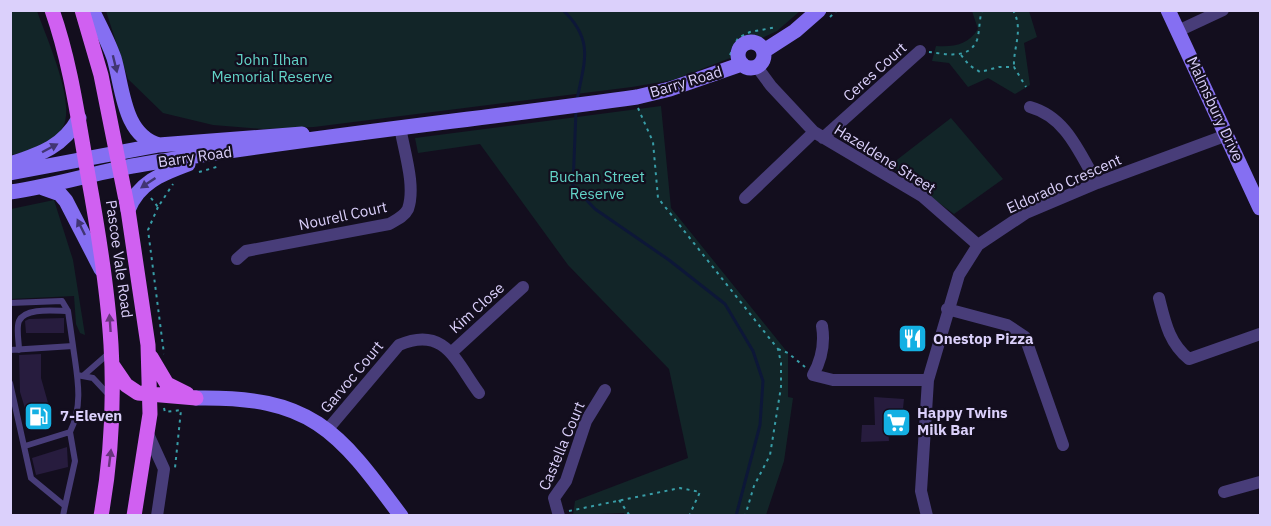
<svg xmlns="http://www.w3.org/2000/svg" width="1271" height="526" font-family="'IBM Plex Sans',sans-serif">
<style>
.green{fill:#122528}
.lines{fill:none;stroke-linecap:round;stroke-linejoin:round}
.stream{stroke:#0d1738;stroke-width:3}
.building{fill:#271c3e}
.path{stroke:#389da7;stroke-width:2;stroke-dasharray:3 4.5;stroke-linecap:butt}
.lane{stroke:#483d79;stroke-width:6}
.street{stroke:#483d79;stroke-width:12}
.secondary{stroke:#856ff2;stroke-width:15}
.primary{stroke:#d060f1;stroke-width:15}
.oneway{fill:#413573}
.oneway2{fill:#68337d}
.labels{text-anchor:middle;stroke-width:4.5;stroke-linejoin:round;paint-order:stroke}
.park-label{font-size:15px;fill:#63d4c8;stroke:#130e1e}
.street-label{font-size:15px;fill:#dbd0fb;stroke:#130e1e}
.poi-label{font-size:15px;font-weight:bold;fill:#dbd0fb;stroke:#130e1e;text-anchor:start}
</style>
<rect width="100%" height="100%" fill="#130e1e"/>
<path class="green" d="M11,11h26c9,26 39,91 26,116 -9,17 -36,25 -52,28z
M106,11h694l-23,20 -17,8h-14l-7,4 -6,14 -60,23 -41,7 -318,40 -51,2 -50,-4 -50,-12 -35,-34z
M972,11h57l8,26 -13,6 6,42 -15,9 -27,-16 -20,9 -19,-24 -17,-2 4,-15c18,1 32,-1 42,-17z
M661,106l10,102 117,145v44l5,1 -9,63 -18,54 -141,1 -1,-3 -51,2 2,-14 113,-43 -19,-89 -101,-104 -88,-121 -62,9 -3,-15z
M951,118l52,61 -49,35 -65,-48z
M54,200l19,60 12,75 -5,-2 -4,-9 -2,-28 -63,3v-90z"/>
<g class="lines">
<path class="stream" d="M563,10c32,31 21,52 14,90
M576,110l-3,76 22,23 74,51 56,44 28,47 10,30 -3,44 -24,91"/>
</g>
<path class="building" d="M64,318v15h-38l-1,-12 4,-2z
M41,354v24l11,39 -2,5 -19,6 -11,-36 -1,-37z
M874,397l30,2 -3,29 -13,1 1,12 -28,1 1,-17h13z
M67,447l1,20 -32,8 -4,-17z"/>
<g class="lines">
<path class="path" d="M1013,10c11,20 0,37 1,57
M830,17l7,-7
M929,52c17,2 40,8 48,-12 3,-10 2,-20 5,-30
M730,55l8,-17 12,-6 27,-5
M961,55l8,10 11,7 19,-5h15l12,20
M638,108l15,34 5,56 120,151 3,14v24l-11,68 -16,31 -9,30
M199,172l21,-6
M151,198l7,9 15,-23
M158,207l-10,23 16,124
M778,349l10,4 17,14
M164,408l1,4 16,-2 -6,58
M619,500l11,16
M569,511l111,-23 20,4 -11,24"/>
<path class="lane" d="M10,303l52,-2 6,10 5,35
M10,350l63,-4c4,30 11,58 -3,86l-45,14
M19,350c0,-8 -3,-22 0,-29 6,-14 37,-10 49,-10
M77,375l16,3 15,16
M84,375l24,-21
M10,383l21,95 34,28 -2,10
M65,506l10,-45 -5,-29"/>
<path class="street" d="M1178,31l45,-21
M757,67l14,19 43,46 108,64 56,49
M1030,107c36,10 49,45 67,76
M823,138l97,-87
M745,198l69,-66
M237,259l9,-8 143,-27c7,-4 15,-7 19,-15 8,-23 -4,-58 -8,-82
M1159,298c6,24 10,45 30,61l71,-25
M947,309l60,16 18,12 38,108
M822,326c3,18 0,33 -9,49l20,5h95
M452,352l71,-65
M328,429l71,-84c46,-20 57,17 80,48
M148,434l16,35 -7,47
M1224,492l36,-10
M559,516l-5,-18 12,-17 20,-60 19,-31
M927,516l-6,-25 7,-111 31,-105 19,-30 48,-32 71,-30 130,-48"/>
<path class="secondary" d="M92,10c8,16 16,31 22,48 9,30 9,77 45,87
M1168,10l92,198
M738 55a13 13 0 1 1 26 0a13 13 0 1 1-26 0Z
M764,51l31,-20 24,-21
M10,164c30,-10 53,-17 69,-46
M10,173l149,-28 143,-11
M43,188l17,6 6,7 35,68
M10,192c46,-6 89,-21 134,-28 164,-27 329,-44 493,-67l33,-8 72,-25
M128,210c10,-27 33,-36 60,-46
M196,398c115,-2 141,31 205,118"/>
<path class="primary" d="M52,10c19,54 26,109 36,165 22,120 35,219 13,341
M82,10l19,65 27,135 20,135 2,69 -16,102
M151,357l16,27 20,10
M113,366l13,19 12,8 58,5"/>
</g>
<defs><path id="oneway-solid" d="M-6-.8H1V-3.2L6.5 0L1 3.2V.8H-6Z" transform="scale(1.5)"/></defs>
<g class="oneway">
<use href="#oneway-solid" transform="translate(115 64) rotate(76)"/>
<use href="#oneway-solid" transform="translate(50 148) rotate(-28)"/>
<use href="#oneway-solid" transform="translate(148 183) rotate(146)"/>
<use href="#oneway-solid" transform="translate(81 227) rotate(-116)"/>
</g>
<g class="oneway2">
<use href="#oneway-solid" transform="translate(110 323) rotate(-94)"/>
<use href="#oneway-solid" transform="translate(110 458) rotate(-83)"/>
</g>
<defs>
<symbol id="restaurant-square" viewBox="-11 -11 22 22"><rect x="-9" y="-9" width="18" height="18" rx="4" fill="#14b0e3" stroke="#130e1e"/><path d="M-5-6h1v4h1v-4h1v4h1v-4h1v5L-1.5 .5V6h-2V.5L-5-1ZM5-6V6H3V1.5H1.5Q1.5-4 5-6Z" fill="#fff"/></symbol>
<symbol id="fuel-square" viewBox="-11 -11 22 22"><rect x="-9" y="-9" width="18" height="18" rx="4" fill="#14b0e3" stroke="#130e1e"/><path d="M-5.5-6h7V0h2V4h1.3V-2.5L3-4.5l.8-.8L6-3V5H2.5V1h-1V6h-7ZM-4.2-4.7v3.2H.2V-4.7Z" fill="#fff"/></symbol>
<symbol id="supermarket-square" viewBox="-11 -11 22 22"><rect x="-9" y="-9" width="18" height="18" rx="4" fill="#14b0e3" stroke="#130e1e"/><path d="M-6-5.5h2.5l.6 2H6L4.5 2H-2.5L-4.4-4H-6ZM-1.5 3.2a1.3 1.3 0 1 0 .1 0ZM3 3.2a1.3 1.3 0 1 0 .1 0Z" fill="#fff"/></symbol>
</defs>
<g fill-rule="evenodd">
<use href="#restaurant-square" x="896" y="322" width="33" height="33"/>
<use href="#fuel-square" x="22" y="400" width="33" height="33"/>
<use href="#supermarket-square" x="880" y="406" width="33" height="33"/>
</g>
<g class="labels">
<g class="park-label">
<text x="272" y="65">John Ilhan<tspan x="272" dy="17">Memorial Reserve</tspan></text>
<text x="597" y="182">Buchan Street<tspan x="597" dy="17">Reserve</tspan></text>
</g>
<g class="street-label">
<text transform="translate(875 72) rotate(-42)" y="5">Ceres Court</text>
<text transform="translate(686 82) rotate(-17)" y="5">Barry Road</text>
<text transform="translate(1215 109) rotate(65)" y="5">Malmsbury Drive</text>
<text transform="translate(195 157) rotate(-8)" y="5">Barry Road</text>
<text transform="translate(885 159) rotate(32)" y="5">Hazeldene Street</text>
<text transform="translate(1064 184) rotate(-24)" y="5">Eldorado Crescent</text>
<text transform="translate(343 216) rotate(-12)" y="5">Nourell Court</text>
<text transform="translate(119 259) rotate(82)" y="5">Pascoe Vale Road</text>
<text transform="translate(477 308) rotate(-42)" y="5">Kim Close</text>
<text transform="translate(352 377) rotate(-50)" y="5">Garvoc Court</text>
<text transform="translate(562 446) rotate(-67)" y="5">Castella Court</text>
</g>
<g class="poi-label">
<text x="933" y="344">Onestop Pizza</text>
<text x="917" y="418">Happy Twins<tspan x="917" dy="17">Milk Bar</tspan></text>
<text x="60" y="421">7-Eleven</text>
</g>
</g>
<rect width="1271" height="526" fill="none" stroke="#dbd0fb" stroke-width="24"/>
</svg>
